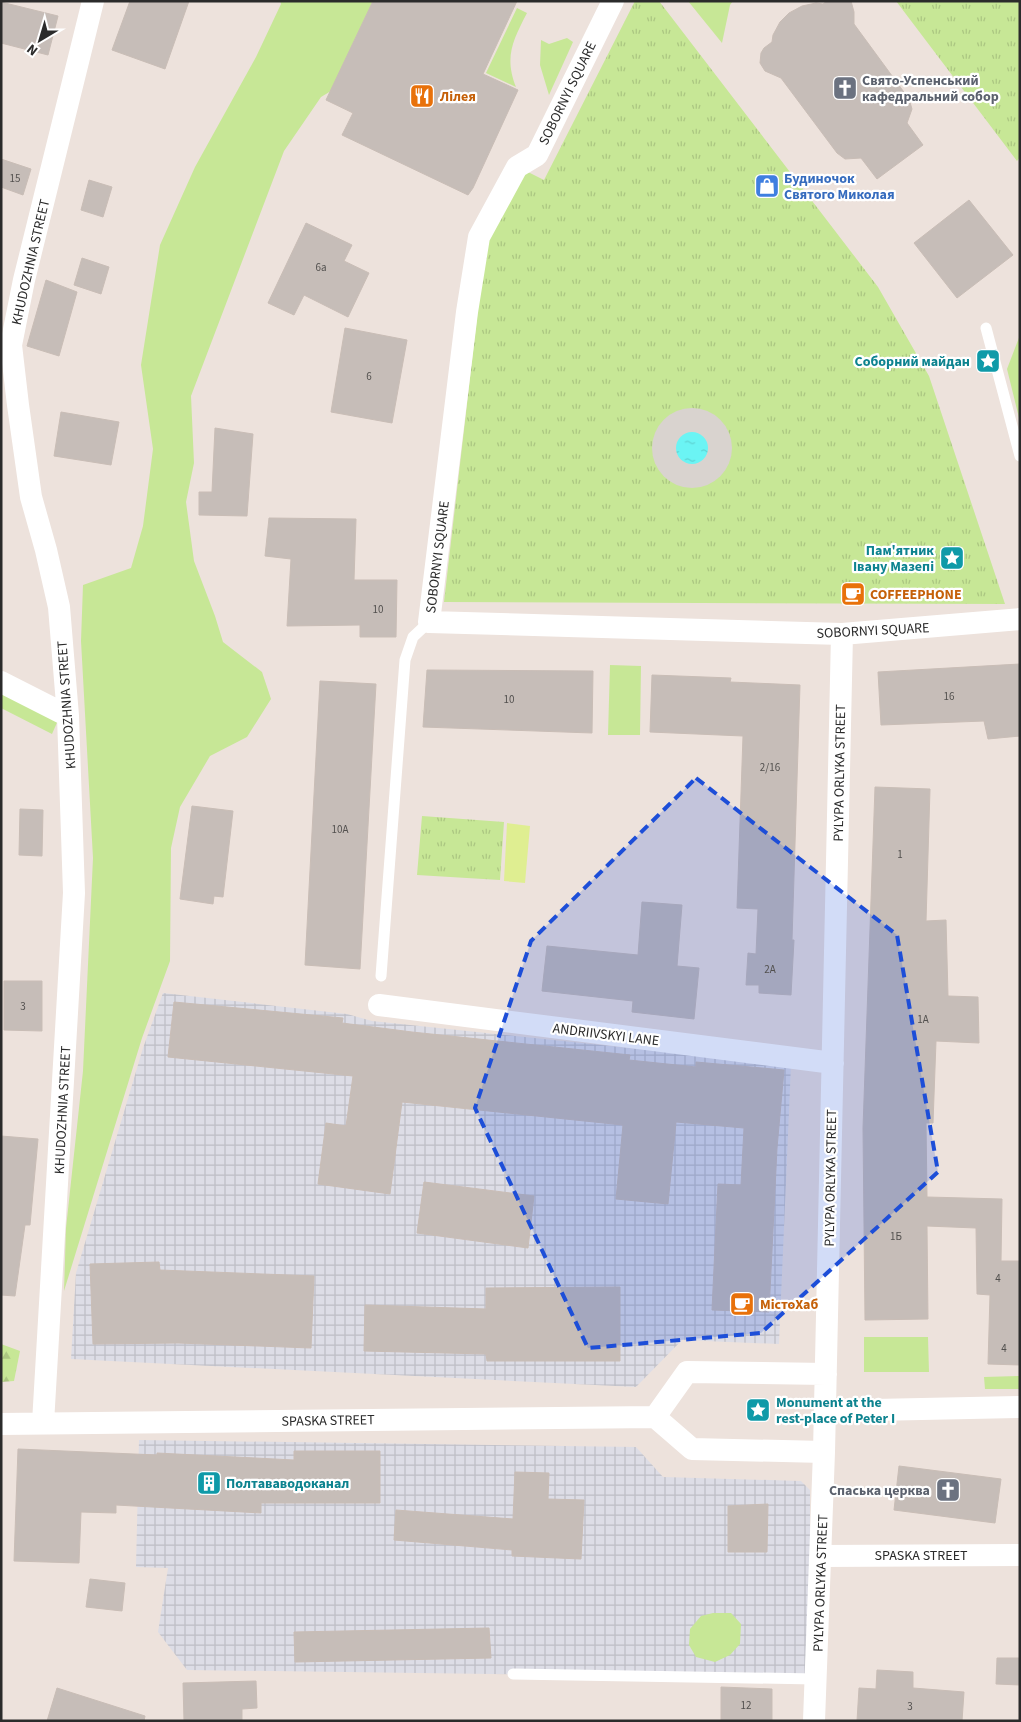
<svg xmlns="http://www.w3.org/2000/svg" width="1021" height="1722" font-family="'Source Sans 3',sans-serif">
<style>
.industrial{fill:url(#industrial-grid)}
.grass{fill:#c7e796}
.forest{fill:url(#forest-firs)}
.park{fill:url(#park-tufts)}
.pitch{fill:#dfee91}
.plaza{fill:#d9d3cf}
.water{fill:url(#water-ripples)}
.building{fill:#c6bdb8;stroke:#c9bdb6}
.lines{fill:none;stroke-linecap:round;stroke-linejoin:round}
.lane{stroke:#fff;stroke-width:11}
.street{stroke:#fff;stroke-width:22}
.marked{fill:#1d4ed8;fill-opacity:0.2;stroke:#1d4ed8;stroke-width:4;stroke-dasharray:10 6;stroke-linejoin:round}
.labels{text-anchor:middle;stroke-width:4.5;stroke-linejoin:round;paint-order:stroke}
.number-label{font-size:11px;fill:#52504e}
.worship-label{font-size:14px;font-weight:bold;fill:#5b616d;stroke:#fff;text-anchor:start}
.street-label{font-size:14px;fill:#2b2b2b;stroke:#fff}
.food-label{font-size:14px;font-weight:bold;fill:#c56008;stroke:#fff;text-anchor:start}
.shop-label{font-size:14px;font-weight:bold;fill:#366cbe;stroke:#fff;text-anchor:start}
.culture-label{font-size:14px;font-weight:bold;fill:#0d838f;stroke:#fff;text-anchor:end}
</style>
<defs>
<pattern id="industrial-grid" width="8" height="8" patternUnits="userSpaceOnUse" patternTransform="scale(1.25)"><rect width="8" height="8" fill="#dddde6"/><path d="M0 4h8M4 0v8" fill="none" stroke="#bebec5"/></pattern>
<pattern id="forest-firs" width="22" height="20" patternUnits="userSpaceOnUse" patternTransform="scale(1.25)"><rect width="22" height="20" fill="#c7e796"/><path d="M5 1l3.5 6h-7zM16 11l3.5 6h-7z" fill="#abc681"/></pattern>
<pattern id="park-tufts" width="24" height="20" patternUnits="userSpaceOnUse" patternTransform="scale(1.25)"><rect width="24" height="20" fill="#c7e796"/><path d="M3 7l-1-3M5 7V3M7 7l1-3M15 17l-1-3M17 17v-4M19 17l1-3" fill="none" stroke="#abc681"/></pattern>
<pattern id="water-ripples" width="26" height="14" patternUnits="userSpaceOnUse" patternTransform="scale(1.25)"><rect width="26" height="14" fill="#6bf4f4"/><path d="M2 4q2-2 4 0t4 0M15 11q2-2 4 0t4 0" fill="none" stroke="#5dd1d1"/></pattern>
</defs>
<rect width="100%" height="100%" fill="#ede2dc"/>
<path class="industrial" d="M163,993l184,21 25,7 419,44 -12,279 -97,-4 -46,47 -565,-28 5,-86 67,-225z
M139,1440l497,7 27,30 138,4 9,9v78l-5,110 -618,-8 -29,-38 10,-64 -32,-1z"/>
<path class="grass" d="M280,1h93l-42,90 -10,6 -37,54 -93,245 3,67 -8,39 8,59 21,55 8,26 39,30 9,27 -24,38 -37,19 -30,51 -9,41 -1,113 -28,77 -78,253 2,-63 17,-157 10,-213 -12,-217 2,-56 48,-17 12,-42 10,-77 -12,-84 19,-120 35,-78 61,-110 25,-53z
M688,1h45l-3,4 -8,38z
M517,8l10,5c-14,27 -23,44 -11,74l-30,-14z
M567,38l6,4 -24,53 -9,-30 1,-25 8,4z
M1020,335v87l-13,-53z
M610,665l31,1 -1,69h-32z
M1,688l58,30 -7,16 -51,-26z
M864,1337h64l1,35h-65z
M1020,1376v13h-35l-1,-12z
M713,1613h18l10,11 -1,20 -10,11 -15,7 -19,-5 -7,-12 1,-16 11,-13z"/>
<path class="forest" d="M1,1344l19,7 -6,30 -13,1z"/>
<path class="park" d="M635,1h24l219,286 51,89 76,228 -561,-2 42,-362 38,-70 20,10z
M896,1h124v156l-3,4z
M422,816l82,6 -4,58 -83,-5z"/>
<path class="pitch" d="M507,823l23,3 -5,57 -21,-2z"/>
<path class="plaza" d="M652 448a40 40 0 1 1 80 0a40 40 0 1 1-80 0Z"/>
<path class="water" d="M676 448a16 16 0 1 1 32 0a16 16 0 1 1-32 0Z"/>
<path class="building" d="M130,1h59l-24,68 -53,-19z
M373,1h144l-34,73 35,16 -45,98 -5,7 -126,-60 11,-22 -27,-13z
M827,1h24l3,11v12l55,75 3,10 -5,14 16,22 -46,34 -16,-21 -16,1 -8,-6 -56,-75 -16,-7 -5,-8 1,-10 3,-5 8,-6 1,-7 7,-13 9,-9 13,-7 14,-3 7,1z
M1,2l57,14 -10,39 -47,-12z
M1,159l30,10 -8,26 -22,-8z
M89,180l23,7 -9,30 -22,-7z
M969,200l44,55 -56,43 -43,-55z
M306,223l46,22 -8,16 25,12 -21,44 -44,-22 -10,20 -26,-12z
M82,258l27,9 -8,27 -27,-9z
M46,280l31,12 -18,64 -32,-10z
M345,328l62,12 -15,83 -61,-11z
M61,412l58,10 -8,43 -57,-9z
M215,428l38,6 -6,82 -48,-1v-23h13z
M269,518l87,1 -2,61h43l-1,57h-36v-12l-73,1 4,-67 -26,-3z
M1020,664v72l-32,3 -4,-18 -103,4 -3,-53z
M427,670l166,1 -1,62 -169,-6z
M652,675l79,3 -1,4 70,3 -8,255h2l-3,55 -32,-2v-8h-13l2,-32 8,1 2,-45 -21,-1 6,-172 -93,-4z
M320,681l56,3 -16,285 -55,-4z
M875,787l55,2 -4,132 20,-1 2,76 30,1 1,46 -43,-2 -3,82h-7l1,74 75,2 -1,62h19v104l-32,-1 2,-69 -13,-1 -1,-66 -49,-2 1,93 -63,1 -2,-192z
M192,806l41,5 -10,86 -9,-1 -1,8 -33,-5z
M20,809l23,1 -1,46 -23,-1z
M642,902l40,3 -5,61 22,2 -5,51 -62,-7 1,-11 -91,-10 5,-45 91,9z
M4,981h38v50l-38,-1z
M174,1002l169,16 -1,5 70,9 218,23 -1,5 67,7v-5l88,8 -7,78 -8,164 -57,-2 6,-126 23,1 3,-57 -68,-6 -8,82 -52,-5 7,-74 -221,-23 -12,92 -72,-10 8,-61 20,3 7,-50 -185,-19z
M1,1136l37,3 -8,86h-5l-10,71 -14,-1z
M424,1182l110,14 -6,52 -111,-15z
M159,1262l1,8 154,6 -3,72 -133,-5 -85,1 -3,-80z
M620,1287v74h-133l-1,-7 -122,-3 1,-46 121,4v-21z
M18,1449l139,6v-2l137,7v-9h86v52h-119v10l-145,-8v8l-35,-1 -2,51 -65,-2z
M899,1466l102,13 -6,44 -101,-13z
M515,1472l34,1 -1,26 36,1 -3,59 -69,-3v-6l-118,-10 2,-30 117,9z
M768,1504l-1,48h-39v-46z
M90,1579l35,4 -3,28 -36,-4z
M489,1628l2,30 -196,4 -1,-30z
M997,1658h23v27l-24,-1z
M877,1670l36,2v16l51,4 -2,29h-105l2,-33 17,1z
M256,1681l1,27 -15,1v12h-58l-1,-38z
M721,1687l51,2v32h-51z
M57,1688l88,28 -1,5h-97z"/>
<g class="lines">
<path class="lane" d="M986,328l34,128
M381,976l24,-316 8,-23 16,-15
M513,1674l303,5"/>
<path class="street" d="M613,1l-76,154 -20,12 -38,70 -12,75 -38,310 413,12 178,-15
M1,682l67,34
M379,1005l454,58
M825,1411l195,-4
M43,1423l31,-530 -6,-177 -9,-109 -13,-57 -15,-53 -13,-92 -7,-60 13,-65 69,-279
M1,1424l654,-7
M824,1452l-132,-3 -37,-32 32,-45 139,2
M821,1556l199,-1
M814,1721l10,-269 18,-818"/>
</g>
<path class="marked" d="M696,778l201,157 41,237 -177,161 -173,15 -113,-240 56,-167z"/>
<defs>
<symbol id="church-square" viewBox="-11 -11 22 22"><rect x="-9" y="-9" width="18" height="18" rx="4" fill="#6b7280" stroke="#fff"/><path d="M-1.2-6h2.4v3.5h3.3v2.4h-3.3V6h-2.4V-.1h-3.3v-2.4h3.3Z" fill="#fff"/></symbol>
<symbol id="restaurant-square" viewBox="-11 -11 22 22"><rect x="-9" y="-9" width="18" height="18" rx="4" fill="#e8710a" stroke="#fff"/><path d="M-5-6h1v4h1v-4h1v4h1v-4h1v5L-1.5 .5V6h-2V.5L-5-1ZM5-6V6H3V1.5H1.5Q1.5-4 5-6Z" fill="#fff"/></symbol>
<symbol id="shop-square" viewBox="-11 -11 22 22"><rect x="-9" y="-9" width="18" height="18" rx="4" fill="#3f7fe0" stroke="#fff"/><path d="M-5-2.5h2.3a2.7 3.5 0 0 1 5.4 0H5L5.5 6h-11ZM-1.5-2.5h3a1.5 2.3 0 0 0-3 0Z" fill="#fff"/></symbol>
<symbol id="sight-square" viewBox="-11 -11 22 22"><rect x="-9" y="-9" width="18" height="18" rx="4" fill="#0f9aa8" stroke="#fff"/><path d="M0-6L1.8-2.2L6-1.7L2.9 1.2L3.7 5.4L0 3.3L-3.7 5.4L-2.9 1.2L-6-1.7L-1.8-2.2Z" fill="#fff"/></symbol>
<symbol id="cafe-square" viewBox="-11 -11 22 22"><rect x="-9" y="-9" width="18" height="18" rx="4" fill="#e8710a" stroke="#fff"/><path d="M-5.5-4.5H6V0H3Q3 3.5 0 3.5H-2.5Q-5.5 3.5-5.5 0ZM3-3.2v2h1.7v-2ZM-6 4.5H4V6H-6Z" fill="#fff"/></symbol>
<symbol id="building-square" viewBox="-11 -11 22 22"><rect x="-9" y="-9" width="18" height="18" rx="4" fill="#0f9aa8" stroke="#fff"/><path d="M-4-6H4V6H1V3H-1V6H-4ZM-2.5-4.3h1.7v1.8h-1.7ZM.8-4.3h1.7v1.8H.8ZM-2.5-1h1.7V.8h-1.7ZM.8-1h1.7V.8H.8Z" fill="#fff"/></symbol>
</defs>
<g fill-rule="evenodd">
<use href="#church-square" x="831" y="74" width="28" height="28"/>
<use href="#restaurant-square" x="408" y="82" width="28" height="28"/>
<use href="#shop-square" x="753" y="172" width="28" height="28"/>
<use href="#sight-square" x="974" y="347" width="28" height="28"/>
<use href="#sight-square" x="938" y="544" width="28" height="28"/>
<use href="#cafe-square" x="839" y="580" width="28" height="28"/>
<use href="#cafe-square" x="728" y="1290" width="28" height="28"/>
<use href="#sight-square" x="744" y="1396" width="28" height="28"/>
<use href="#building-square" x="195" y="1469" width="28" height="28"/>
<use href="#church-square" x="934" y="1476" width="28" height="28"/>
</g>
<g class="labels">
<g class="number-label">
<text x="15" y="182">15</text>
<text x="321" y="271">6а</text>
<text x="369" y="380">6</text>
<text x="378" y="613">10</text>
<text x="949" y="700">16</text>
<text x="509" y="703">10</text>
<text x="770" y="771">2/16</text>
<text x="340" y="833">10А</text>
<text x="900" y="858">1</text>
<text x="770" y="973">2А</text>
<text x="23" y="1010">3</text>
<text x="923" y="1023">1А</text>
<text x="896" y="1240">1Б</text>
<text x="998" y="1282">4</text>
<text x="1004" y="1352">4</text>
<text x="746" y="1709">12</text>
<text x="910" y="1710">3</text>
</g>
<g class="worship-label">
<text x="862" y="85">Свято-Успенський<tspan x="862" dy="16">кафедральний собор</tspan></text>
<text x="930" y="1495" text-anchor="end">Спаська церква</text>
</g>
<g class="street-label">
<text transform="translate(567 93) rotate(-64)" y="5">SOBORNYI SQUARE</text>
<text transform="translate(30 262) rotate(-77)" y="5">KHUDOZHNIA STREET</text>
<text transform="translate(437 557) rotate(-83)" y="5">SOBORNYI SQUARE</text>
<text transform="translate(873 630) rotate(-3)" y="5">SOBORNYI SQUARE</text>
<text transform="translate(66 705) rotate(-94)" y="5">KHUDOZHNIA STREET</text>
<text transform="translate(839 773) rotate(-89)" y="5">PYLYPA ORLYKA STREET</text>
<text transform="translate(606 1034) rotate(7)" y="5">ANDRIIVSKYI LANE</text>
<text transform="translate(62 1110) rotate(-87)" y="5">KHUDOZHNIA STREET</text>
<text transform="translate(830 1178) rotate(-89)" y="5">PYLYPA ORLYKA STREET</text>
<text transform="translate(328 1420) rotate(-1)" y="5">SPASKA STREET</text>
<text x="921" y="1560">SPASKA STREET</text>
<text transform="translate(820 1583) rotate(-88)" y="5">PYLYPA ORLYKA STREET</text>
</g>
<g class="food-label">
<text x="440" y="101">Лілея</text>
<text x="870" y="599">COFFEEPHONE</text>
<text x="760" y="1309">МістоХаб</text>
</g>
<g class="shop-label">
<text x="784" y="183">Будиночок<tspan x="784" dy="16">Святого Миколая</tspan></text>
</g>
<g class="culture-label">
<text x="970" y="366">Соборний майдан</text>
<text x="934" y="555">Пам'ятник<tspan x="934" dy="16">Івану Мазепі</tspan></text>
<text x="776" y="1407" text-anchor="start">Monument at the<tspan x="776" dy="16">rest-place of Peter I</tspan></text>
<text x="226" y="1488" text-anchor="start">Полтававодоканал</text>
</g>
</g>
<rect width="1021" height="1722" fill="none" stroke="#2b2b2b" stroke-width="5"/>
<g transform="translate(40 40) rotate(218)" stroke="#ffffff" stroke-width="4" paint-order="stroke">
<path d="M0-4L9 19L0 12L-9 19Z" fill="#2b2b2b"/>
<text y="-8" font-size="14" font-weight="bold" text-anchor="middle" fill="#2b2b2b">N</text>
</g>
</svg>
